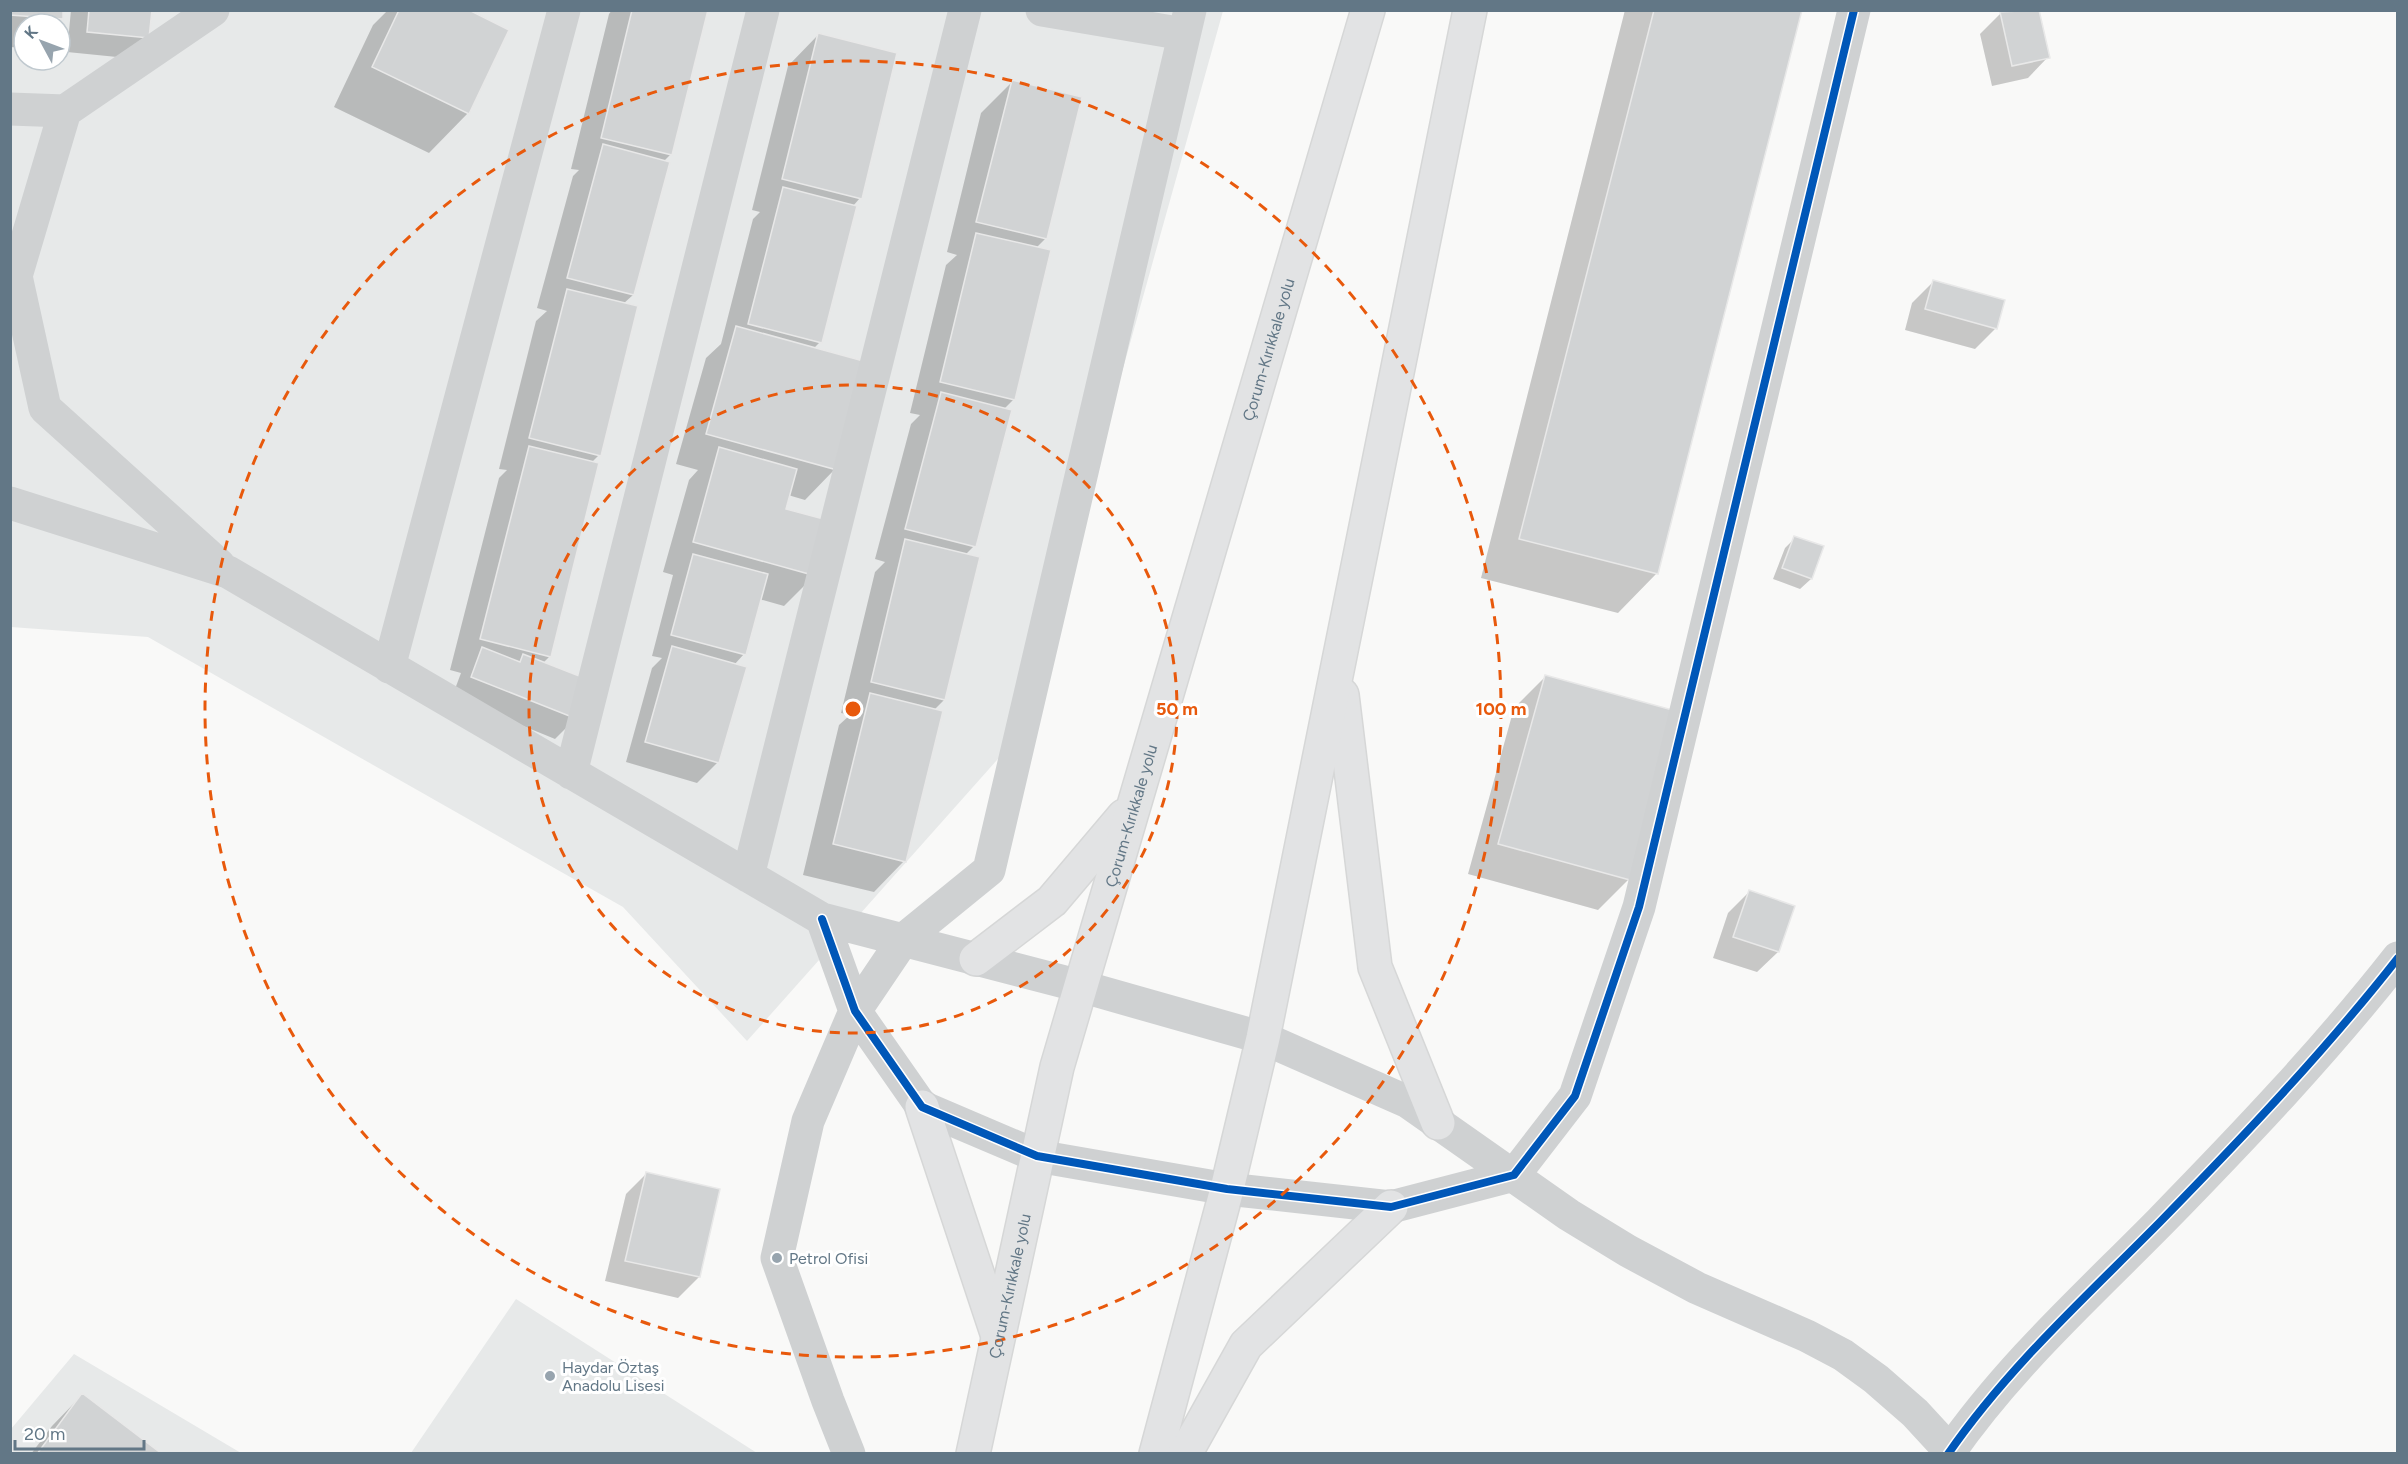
<svg xmlns="http://www.w3.org/2000/svg" width="2408" height="1464" font-family="Figtree,sans-serif">
<style>
.built{fill:#e7e9e9;fill-rule:evenodd}
.shadow{fill:#0003}
.building{fill:#d1d3d4;stroke:#e8e8e8;stroke-width:1.5}
.lines{fill:none;stroke-linecap:round;stroke-linejoin:round}
.highway-casing{stroke:#d6d7d7;stroke-width:36}
.minor{stroke:#cfd1d2;stroke-width:33}
.highway{stroke:#e2e3e4;stroke-width:33}
.cycleway-casing{stroke:#fff;stroke-width:11}
.cycleway{stroke:#0057b8;stroke-width:8}
.ring{fill:none;stroke:#e8590c;stroke-width:3;stroke-dasharray:10 8}
.poi-dot{fill:#97a4ae;stroke:#fff;stroke-width:2}
.labels{text-anchor:middle;stroke-width:6;stroke-linejoin:round;paint-order:stroke}
.street-label{font-size:16px;fill:#627786;stroke:#fff}
.poi-label{font-size:16px;fill:#627786;stroke:#fff;text-anchor:start}
.centre{fill:#e8590c;stroke:#fff;stroke-width:3}
.ring-label{font-size:18px;text-anchor:middle;font-weight:bold;fill:#e8590c;stroke:#fff;stroke-width:6;stroke-linejoin:round;paint-order:stroke}
</style>
<rect width="100%" height="100%" fill="#f9f9f8"/>
<path class="built" d="M10,11h1213l-202,722 -274,308 -124,-134 -475,-270 -137,-10zM24,24h36v36h-36z
M516,1299l241,154h-346z
M74,1354l167,99 -230,1v-25z"/>
<path class="shadow" d="M10,10l51,8 -6,6h-31v24l-14,-1z
M71,10h79l-2,27 -21,21 -60,-6z
M388,10h77l3,103 -39,40 -95,-46 39,-82z
M612,10h94l-35,144 -8,8 -30,133 -10,9 -24,151 -8,8 -41,193 -7,7 33,55 -21,21 -103,-42 9,-24 -11,-3 49,-192 8,-8 -8,-1 37,-148 11,-10 -10,-3 36,-132 6,-6 -8,-1 38,-155z
M1625,10h175l-143,563 -39,40 -137,-35z
M2012,10h26l10,47 -20,21 -36,8 -12,-52 21,-21z
M818,35l42,163 -7,8 -33,136 -7,7 22,120 -30,31 -17,-5 -4,15 31,65 -31,31 -25,-7 -15,55 -10,11 -16,97 -21,21 -71,-21 26,-94 10,-10 -10,-2 21,-81 -10,-3 26,-92 9,-10 -22,-6 30,-106 15,-14 32,-125 7,-7 -8,-2 36,-144z
M1012,82l34,156 -10,10 -22,151 -10,10 -30,137 -9,9 -21,145 -10,10 -30,151 -30,31 -71,-17 36,-150 11,-10 -9,-2 34,-141 10,-10 -10,-3 36,-135 9,-9 -10,-2 36,-148 11,-10 -10,-3 34,-139z
M1933,282l63,46 -21,21 -70,-19 7,-27z
M1795,538l27,9 -11,32 -11,10 -27,-10 12,-31z
M1545,677l84,202 -31,31 -130,-36 46,-166z
M1749,892l29,60 -21,20 -44,-14 15,-45z
M646,1174l53,103 -21,21 -73,-17 21,-87z
M82,1395l78,59h-129l21,-28z"/>
<path class="building" d="M10,10h53v9l-53,-4z
M89,10h63l-3,28 -62,-6z
M399,10h70l40,20 -40,84 -97,-47z
M632,10h76l-36,145 -71,-17z
M1654,10h148l-144,564 -139,-35z
M2039,10l11,48 -38,8 -12,-54z
M818,33l79,20 -35,146 -80,-20z
M1012,80l70,17 -35,142 -71,-17z
M603,144l67,18 -36,133 -67,-17z
M783,187l74,19 -35,137 -74,-19z
M976,233l75,17 -36,150 -75,-18z
M1933,280l72,20 -8,29 -72,-20z
M567,289l71,17 -37,150 -72,-18z
M736,326l131,36 -30,108 -131,-36z
M941,392l71,18 -36,137 -71,-18z
M529,446l70,17 -48,194 -71,-18z
M719,447l78,22 -11,40 45,12 -15,55 -123,-34z
M1794,536l30,10 -12,33 -30,-11z
M905,539l75,18 -35,143 -74,-18z
M693,554l75,20 -22,81 -75,-20z
M672,646l75,21 -28,96 -74,-21z
M482,647l38,15 3,-8 69,27 -15,38 -106,-42z
M1545,675l131,36 -46,169 -132,-36z
M870,693l73,18 -37,151 -73,-18z
M1749,890l46,16 -16,46 -46,-15z
M646,1172l74,17 -20,88 -75,-16z
M82,1393l80,61h-125z"/>
<g class="lines">
<defs>
<g id="highway">
<path d="M1342,695l33,272 63,156"/>
<path d="M976,959l76,-58 72,-85"/>
<path d="M922,1107l76,229"/>
<path id="s1" d="M973,1454l84,-387 311,-1057"/>
<path d="M1156,1454l71,-265 36,-151 207,-1028"/>
<path d="M1185,1454l61,-109 145,-138"/>
</g>
</defs>
<use href="#highway" class="highway-casing"/>
<path class="minor" d="M1042,10l142,24
M10,109l55,2 148,-101
M65,111l-49,165 29,132 174,157
M10,503l218,69 594,347 258,67 183,52 145,64 161,113 59,36 69,37 110,48 36,19 33,24 39,34 35,38
M389,667l175,-657
M571,773l192,-763
M748,876l217,-866
M822,919l33,92 67,96 115,49 190,33 164,18 123,-32 61,-79 64,-189 215,-897
M849,1454l-21,-53 -51,-143 31,-137 47,-110 48,-71 86,-70 201,-860
M1948,1454c61,-88 138,-157 212,-232 83,-85 165,-171 238,-264"/>
<use href="#highway" class="highway"/>
<defs>
<path id="cycleway" d="M822,919l33,92 67,96 115,49 190,33 164,18 123,-32 61,-79 64,-189 215,-897
M1948,1454c61,-88 138,-157 212,-232 83,-85 165,-171 238,-264"/>
</defs>
<use href="#cycleway" class="cycleway-casing"/>
<use href="#cycleway" class="cycleway"/>
</g>
<g class="ring">
<circle cx="853" cy="709" r="324"/>
<circle cx="853" cy="709" r="648"/>
</g>
<g class="poi-dot">
<circle cx="777" cy="1258" r="6"/>
<circle cx="550" cy="1376" r="6"/>
</g>
<g class="labels">
<g class="street-label">
<text dy="6" stroke="none"><textPath href="#s1" startOffset="1144">Çorum-Kırıkkale yolu</textPath></text>
<text dy="6" stroke="none"><textPath href="#s1" startOffset="658">Çorum-Kırıkkale yolu</textPath></text>
<text dy="6" stroke="none"><textPath href="#s1" startOffset="172">Çorum-Kırıkkale yolu</textPath></text>
</g>
<g class="poi-label">
<text x="789" y="1264">Petrol Ofisi</text>
<text x="562" y="1373">Haydar Öztaş<tspan x="562" dy="18">Anadolu Lisesi</tspan></text>
</g>
</g>
<circle cx="853" cy="709" r="9" class="centre"/>
<g class="ring-label">
<text x="1177" y="715">50 m</text>
<text x="1501" y="715">100 m</text>
</g>
<rect width="2408" height="1464" fill="none" stroke="#627786" stroke-width="24"/>
<g transform="translate(42 42) rotate(311)"><circle r="28" fill="#ffffff" stroke="#c0c9cf" stroke-width="1.5"/>
<path d="M0-4.5L10 22L0 15L-10 22Z" fill="#97a4ae"/>
<text y="-9" font-size="16" font-weight="bold" text-anchor="middle" fill="#627786">K</text>
</g>
<path d="M15 1440v9h129v-9" fill="none" stroke="#627786" stroke-width="3"/>
<text x="24" y="1440" font-size="18" fill="#627786" stroke="#ffffff" stroke-width="4.5" paint-order="stroke">20 m</text>
</svg>
